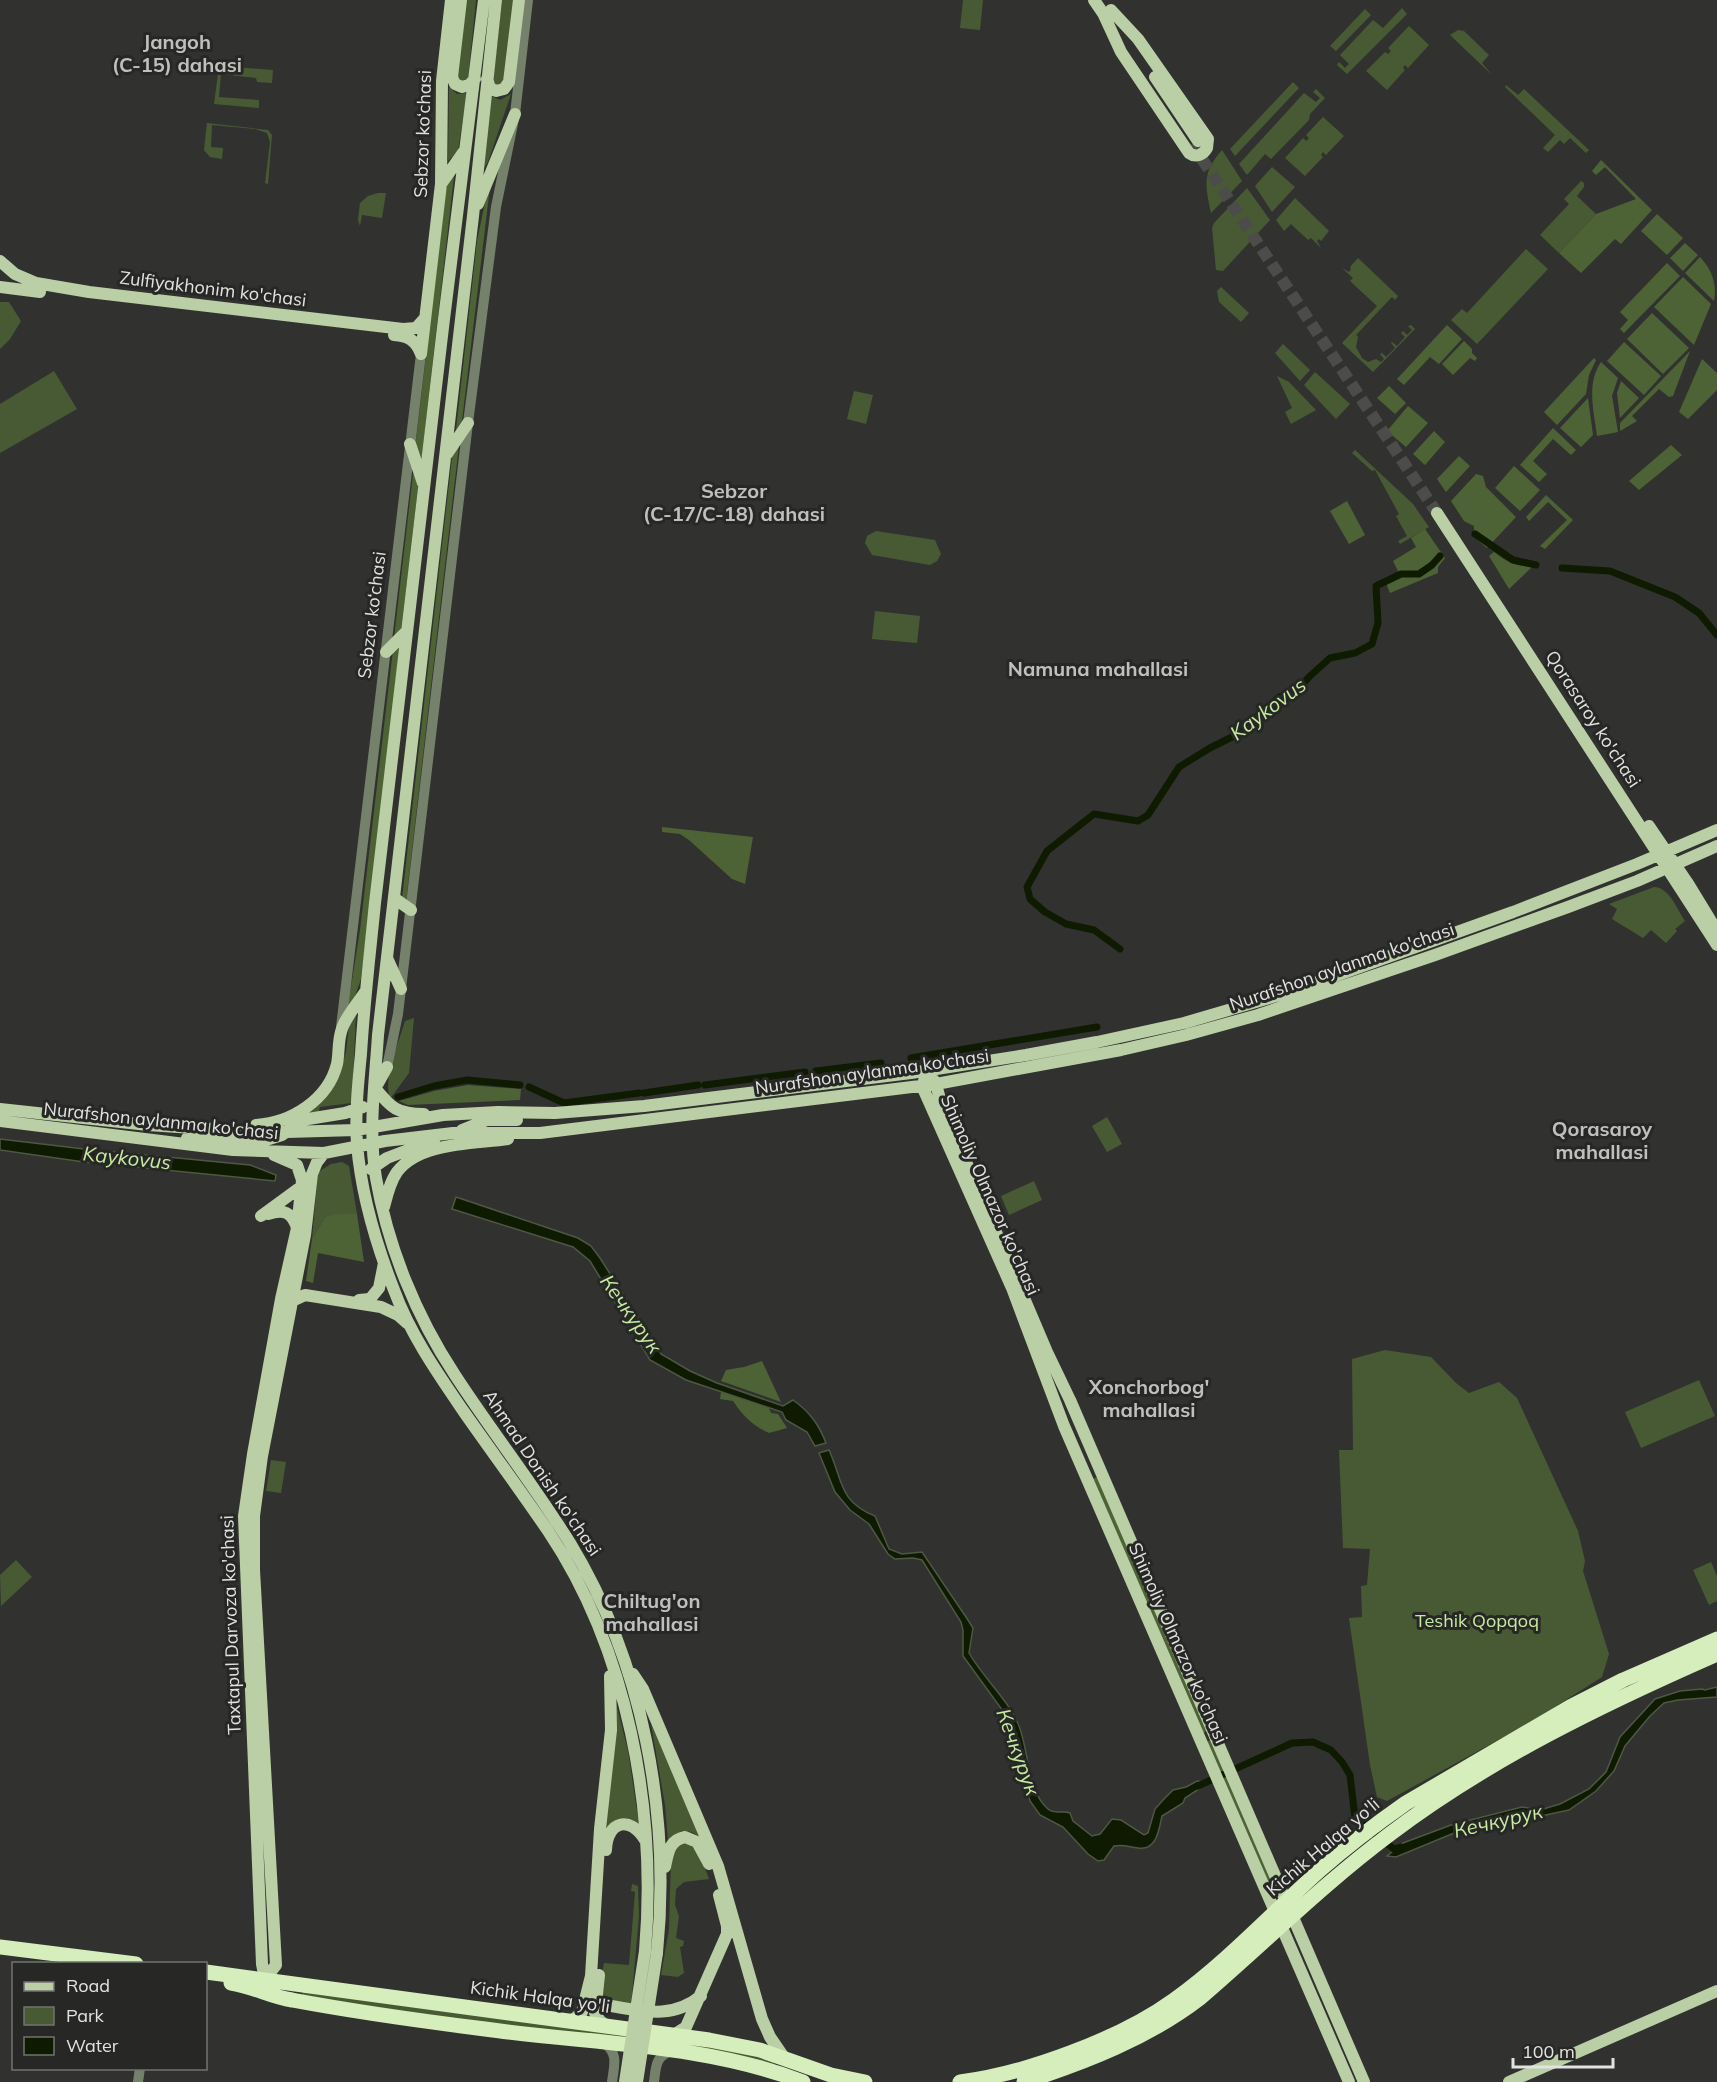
<svg xmlns="http://www.w3.org/2000/svg" width="1717" height="2082" font-family="Mulish,sans-serif">
<style>
.green{fill:#485a34}
.forest{fill:#4d6335}
.water{fill:#0e1b00;stroke:#4e5744;stroke-width:1.5}
.lines{fill:none;stroke-linecap:round;stroke-linejoin:round}
.canal{stroke:#0e1b00;stroke-width:7}
.major-tunnel{stroke:#4c4d4b;stroke-width:12;stroke-dasharray:12 6;stroke-linecap:butt}
.minor{stroke:#76816c;stroke-width:10}
.major{stroke:#bacfa5;stroke-width:12}
.highway{stroke:#d5eebb;stroke-width:15}
.major-bridge{stroke:#bacfa5;stroke-width:12}
.labels{text-anchor:middle;stroke-width:6;stroke-linejoin:round;paint-order:stroke}
.street-label{font-size:18px;fill:#e2e3e1;stroke:#272826}
.park-label{font-size:18px;fill:#c6e9a0;stroke:#272826}
.neighbourhood-label{font-size:20px;font-weight:bold;fill:#bfc0bd;stroke:#272826}
.water-label{font-size:20px;font-style:italic;fill:#c7eba1;stroke:#272826}
</style>
<rect width="100%" height="100%" fill="#313230"/>
<path class="green" d="M466,0h10l-8,79 -4,3 -7,-2z
M502,0h12l-10,83 -7,5 -4,-8z
M963,0h20l-3,30 -20,-2z
M1402,8l5,6 -60,60 -10,-9 2,-3 6,6 4,-4 -9,-9 33,-35 10,8z
M1365,9l6,6 -35,36 -6,-5z
M1409,26l20,19 -21,23 -3,-3 -2,3 2,2 -18,20 -21,-19 19,-19 3,2 3,-3 -3,-3z
M1458,30l6,1 25,24 -7,8 10,12 -42,-40z
M219,66l54,4 -1,13 -15,-1 -1,-4 -35,-4 -2,23 40,3v8l-45,-4z
M1293,82l6,6 -64,68 -5,-7z
M1506,85l12,10 6,-6 65,61 -3,3 -16,-15 -6,6 -4,-4 -12,12 -5,-4 12,-13 -50,-48z
M449,87l8,7 10,-1 -9,58 -10,10z
M1316,89l9,9 -15,16 -1,6 -38,39 -6,-5 -18,21 -8,-11 65,-71 12,9 4,-4 -7,-6z
M511,94l-23,68 -4,6 -1,-3 8,-69 9,4z
M1323,117l21,19 -18,19 -3,-3 -2,3 2,2 -18,19 -20,-18 18,-20 3,3 3,-3 -3,-3z
M207,123l61,7 4,5 -4,49 -3,-1 5,-41 -3,-9 -12,-4 -43,-4 -1,22 12,1 -1,11 -12,-2 -6,-7z
M1222,150l20,31 -31,32c-6,-29 -9,-40 11,-63z
M1272,167l23,20 -23,25 -17,-26z
M1581,181l3,2v4l-7,9 19,18 -37,39 -19,-18 29,-31 -5,-5z
M1247,188l23,32 -47,51 -7,-1 -4,-42 2,-5z
M378,193h8l-4,25 -20,-3 -2,11 -2,-6 2,-17 8,-7z
M1295,198l34,33 -8,10 -2,-2 -2,2 4,7 -10,-10 -3,2 -17,-16 -7,7 -8,-11z
M1526,249l22,20 -71,75 -26,-24 11,-11 5,4z
M1358,258l40,38 -3,4 -3,-3 -36,38 2,2 -2,10 6,11 6,4 8,-3 5,3 3,-3 -4,-5 2,-1 4,4 9,-9 -4,-5 1,-1 5,4 8,-9 -4,-4 2,-2 4,4 5,-5 -4,-4 3,-1 4,4 -42,43 -31,-29 35,-37 -27,-25 3,-3 -11,-10 7,4 2,-3 -1,-2z
M1221,287l28,26 -8,9 -22,-20 -2,-11z
M0,302h9l12,19 -11,18 -10,10z
M1283,344l27,26 -10,11 -25,-28z
M54,371l23,38 -77,44v-49z
M1315,372l35,32 -14,15 -32,-34z
M1277,376l12,6 27,28 -25,14 -6,-12 7,-4z
M854,391l19,4 -7,29 -19,-5z
M1355,450l58,54 16,23 -29,17 -2,-3 9,-5 -11,-20 3,-2 -24,-44 -3,1 -20,-18z
M876,531l59,9 6,14 -4,7 -7,4 -58,-10 -7,-12 2,-7z
M875,611l45,5 -3,27 -45,-4z
M1654,887c15,0 23,22 31,34l-10,8 2,2 -11,12 -15,-13 -8,8 -31,-19 5,-10 -8,-5z
M356,1014l-4,89 -32,4 -2,7 -22,5 43,-44 7,-23 3,-26z
M414,1018l-5,55 -19,26c-7,-24 8,-54 15,-78z
M1107,1117l15,27 -15,8 -15,-26z
M342,1162l7,4 8,48 -32,3 -13,22 6,-67 13,-8z
M1034,1181l8,19 -33,15 -8,-19z
M1385,1350l46,7 25,26 13,10 30,-11 18,16 61,133 7,30 -2,10 26,83 -7,23 -71,45 -144,79 -10,-4 -7,-32 -21,-147 13,-1 -1,-31 6,-1 3,-36 -27,-1 -4,-98h14l-1,-91z
M1699,1380l16,36 -74,32 -16,-36z
M271,1460l15,2 -5,31 -15,-2z
M16,1560l16,17 -31,29 -1,-31z
M1711,1562l6,14v25l-8,4 -16,-35z
M615,1699l13,52 11,73c-15,-6 -22,-7 -34,5z
M651,1724l51,115c-12,-11 -23,-11 -34,2l-3,-36z
M685,1842l13,8 11,29 -25,3 -8,7 -1,16 4,11 -3,22 8,3 -1,5 -3,1 4,26 -6,4 -17,-2 8,-46 2,-72 6,-11z
M632,1884l6,2 1,30 -8,90 -33,-9 6,-34 25,2 6,-73 -4,-1z
M303,1989l445,63 27,11 -2,2 -445,-64 -26,-6z"/>
<path class="forest" d="M1601,160l51,50 -31,34 -6,-5 -34,34 -22,-20 37,-39 40,-15 -31,-32 -9,8 -4,-4z
M455,168l-34,296 -6,-16 32,-268z
M490,187l-28,234 -6,9 21,-189 11,-53z
M1657,214l26,24 -16,17 -26,-24z
M1685,243l13,12 -15,16 -13,-13z
M1700,257c12,13 17,26 14,44l-29,-28z
M1667,263l13,13 -56,57 -4,-4 8,-9 -8,-8z
M1683,277l28,27 -17,41 -40,-38z
M1652,313l37,35 -26,26 -36,-35z
M1447,325l15,14 -23,25 -9,-7 -26,28 -7,-6z
M1464,341l8,8v4l5,5 -2,3 -5,-3 -17,17 -11,-11z
M1624,342l37,34 -17,19 -37,-34z
M1690,351l-17,45 -4,1 -10,-8 -27,27 5,5 -17,10v-8z
M1594,358l2,2 -7,15 -3,19 -29,31 -13,-13z
M1702,359l15,14v17l-29,29 -9,-7z
M1601,362l17,16 -6,18 6,36 -21,4c-3,-25 -11,-52 4,-74z
M1621,381l18,17 -19,20 -3,-25z
M1389,386l17,17 -11,11 -18,-16z
M1588,398l5,37 -12,12 -21,-19z
M1408,406l20,17 -22,24 -19,-16z
M1553,428l23,22 -5,5 -18,-16 -20,22 14,13 -8,8 -19,-17z
M1434,431l11,11 -20,23 -12,-11z
M459,445l-53,457 -4,-3 50,-442z
M1671,445l11,10 -43,35 -10,-9z
M1459,456l11,10 -24,26 -9,-13z
M1514,466l26,24 -20,21 -25,-23z
M413,474h3l2,14 -17,143 -7,7z
M1476,474l7,2 3,11 30,30 -29,31 -13,-11v-11l-10,-5 -13,-20z
M1546,495l27,25 -28,29 -5,-3 27,-26 -19,-18 -19,19 -3,-4z
M1347,501l18,34 -16,9 -19,-33z
M1425,529l20,29 -7,9v6l-48,20 -4,-10 14,-8 -7,-14 23,-14 -5,-9z
M1494,552c13,10 22,15 39,14l-24,23 -20,-33z
M401,642l-40,337 -12,34 -2,-1 13,-82 33,-280z
M662,827l91,10 -8,47 -13,-5 -43,-39 -9,-6 -18,-2z
M468,1085l53,4 -1,11 -112,5 -9,-4 35,-10z
M340,1214h17l7,48 -46,-9 -5,30 -7,-2 6,-42 13,-22z
M762,1361l19,41 -60,-21 5,-11 18,-3z
M721,1392l48,16 2,5 7,1 9,14 -18,5c-17,-8 -26,-17 -36,-32l-13,-2z
M1098,1477l111,253 -6,3 -111,-254z
M1212,1739l61,141 -5,2 -61,-140z"/>
<path class="water" d="M0,1139l84,10 166,16 26,10 -1,6 -191,-19 -84,-12z
M456,1197l122,41 13,8 9,12 61,96 29,17 27,12 66,23 10,-6c17,12 26,25 33,43l-11,3 -8,-14 -21,-12 -4,-8 -96,-32 -36,-20 -60,-99 -17,-14 -121,-38z
M829,1450c14,31 10,52 46,66l14,33 13,5 20,-2 44,65 7,11 -4,25c15,26 39,46 50,73 10,25 8,65 29,83 7,6 15,1 22,4l3,8 19,15 8,-2 12,-15 9,1 23,15 4,-2 7,-24 9,-10 9,-9 13,-3 11,-6 7,1 -5,7 -14,9 -2,5 -21,13c-3,13 -5,35 -24,32 -9,-1 -14,-4 -24,-2l-10,14 -6,1 -10,-7 -25,-27 -23,-12 -10,-14 -15,-57 -12,-33 -40,-55v-26l-2,-8 -39,-62 -9,-2 -18,1 -7,-5 -19,-30 -19,-14 -15,-18 -16,-39z
M1717,1687v10l-39,3 -14,3 -14,13 -25,30 -11,25 -18,20 -27,19 -28,6 -21,-1 -15,7 -46,9 -63,26 -9,-1 16,-13 48,-18 71,-18 18,3 20,-6 29,-15 17,-17 14,-35 35,-38 25,-8 22,-2 3,1z"/>
<g class="lines">
<path class="canal" d="M1475,534l38,26 23,5
M1562,568l48,3 65,26 24,16 18,22
M1120,949l-26,-19 -28,-6 -21,-12 -15,-13 -3,-12 20,-36 47,-37 44,7 10,-6 31,-48 31,-19 28,-14 41,-37 16,-5 15,-16 20,-18 25,-5 17,-9 6,-21 -2,-37 25,-12h18l13,-9 8,-9
M911,1058l186,-31
M816,1071l65,-8
M705,1085l100,-13
M529,1087l35,16 75,-10
M644,1093l54,-8
M398,1097l36,-11 33,-6 53,5
M1198,1786l94,-43 21,-1 18,8 11,12 8,13 5,43 39,31 7,-2"/>
<path class="major-tunnel" d="M1192,144l245,369"/>
<path class="minor" d="M341,1027l80,-673
M387,1067l11,-53 70,-591 28,-216 19,-93 13,-114
M604,2043c15,10 10,23 8,39
M138,2082l2,-14
M654,2082c2,-15 1,-26 18,-31"/>
<path class="major" d="M461,0l-9,77 3,7 7,3 7,-2 6,-6
M484,0l-40,319 -69,584c-5,50 -11,100 -14,151 -3,30 -6,60 -4,90 4,49 19,100 37,146 16,44 44,84 70,122 28,40 57,79 84,119 80,119 109,279 97,420
M496,0l-23,216 -95,819c-3,48 -10,95 -2,143 12,69 40,138 79,197 37,57 79,110 115,168 73,120 101,271 87,410
M1094,0l13,19
M1103,13l18,39 68,101c7,5 14,2 18,-5l1,-9 -70,-100 -27,-29
M1155,77l43,64
M487,79l3,9 6,3 8,-2 5,-7 10,-82
M441,184l24,-34
M478,204l37,-90
M0,261l15,13 21,9 53,9 314,37 13,-1 9,-10
M0,287l40,5
M394,335c14,1 22,5 27,19
M421,354l20,-170 1,-103 9,-81
M410,444l13,39
M447,454l21,-31
M1437,513l280,432
M386,652l21,-21
M1649,826l38,56 30,49
M394,898l17,12
M387,958l14,31
M933,1079l3,5 5,19 106,249 23,48 294,682
M924,1081l-2,5 90,202 52,138 285,656
M377,1085l10,-18
M375,1088c16,20 22,26 49,26
M0,1109l148,16 45,3 94,4 69,-2 87,-15 55,-3 57,1 89,-7 267,-33 115,-18 71,-13 87,-19 109,-32 220,-79 124,-48 80,-34
M0,1121l233,29 91,3 61,-12 68,-8h87l396,-49 185,-34 65,-15 72,-20 177,-60 133,-48 69,-26 80,-35
M256,1125c35,-2 72,-25 81,-61 2,-10 1,-22 4,-32 3,-13 16,-28 24,-40
M462,1130l25,-10h30
M187,1138l79,2 16,-5 20,-15 43,-7 18,-6
M371,1169l16,-11 47,-18
M384,1207c3,-12 6,-25 13,-35 22,-30 77,-28 111,-33
M268,1214c16,-5 24,-2 29,14
M261,1216l41,-30
M359,1300l11,-1 9,-11 5,-25
M292,1301l13,-6 76,12 17,8 9,8
M633,1674l10,15 75,177 44,153 8,18 15,22
M606,1850c1,-29 24,-35 39,-10
M665,1867c3,-14 4,-27 20,-30l12,5 12,22
M599,1975l-4,38 5,8 7,5
M265,1979l11,-14 -22,-395v-54l8,-60 43,-221 7,-61 5,-12 7,-9
M265,1988v-9l-3,-15 -18,-448 9,-62 28,-155 16,-71 5,-48 -5,-15 -23,-10
M593,1995l2,6 9,4c36,5 66,16 97,-9
M566,2021l8,-2 8,-7 9,-36 9,-147 11,-99 -1,-54
M675,2034l11,-7 41,-93v-8l-8,-31
M1509,2082l208,-91"/>
<path class="highway" d="M0,1947l136,17
M206,1972l503,68 51,10 71,25 34,7
M231,1983c21,3 40,14 61,17 64,12 129,21 193,29 105,15 218,14 318,53
M960,2082c65,-8 160,-43 214,-82 53,-38 98,-87 146,-130 27,-24 56,-46 86,-67l164,-96 53,-27 94,-41
M1024,2082c62,-20 124,-44 176,-84 63,-54 123,-114 190,-164 99,-75 213,-130 327,-180"/>
<path class="major-bridge" d="M625,2082l20,-131
M637,2082l20,-129"/>
</g>
<g class="labels">
<g class="street-label">
<text transform="translate(423 134) rotate(-88)" y="6">Sebzor ko‘chasi</text>
<text transform="translate(213 289) rotate(7)" y="6">Zulfiyakhonim ko'chasi</text>
<text transform="translate(372 615) rotate(-83)" y="6">Sebzor ko‘chasi</text>
<text transform="translate(1593 719) rotate(57)" y="6">Qorasaroy ko'chasi</text>
<text transform="translate(1342 967) rotate(-19)" y="6">Nurafshon aylanma ko'chasi</text>
<text transform="translate(872 1072) rotate(-8)" y="6">Nurafshon aylanma ko'chasi</text>
<text transform="translate(161 1121) rotate(6)" y="6">Nurafshon aylanma ko'chasi</text>
<text transform="translate(990 1195) rotate(66)" y="6">Shimoliy Olmazor ko'chasi</text>
<text transform="translate(542 1473) rotate(56)" y="6">Ahmad Donish ko'chasi</text>
<text transform="translate(231 1625) rotate(-92)" y="6">Taxtapul Darvoza ko'chasi</text>
<text transform="translate(1178 1643) rotate(66)" y="6">Shimoliy Olmazor ko'chasi</text>
<text transform="translate(1323 1847) rotate(-40)" y="6">Kichik Halqa yo'li</text>
<text transform="translate(540 1997) rotate(8)" y="6">Kichik Halqa yo'li</text>
</g>
<g class="park-label">
<text x="1477" y="1627">Teshik Qopqoq</text>
</g>
<g class="neighbourhood-label">
<text x="177" y="49">Jangoh<tspan x="177" dy="23">(C-15) dahasi</tspan></text>
<text x="734" y="498">Sebzor<tspan x="734" dy="23">(C-17/C-18) dahasi</tspan></text>
<text x="1098" y="676">Namuna mahallasi</text>
<text x="1602" y="1136">Qorasaroy<tspan x="1602" dy="23">mahallasi</tspan></text>
<text x="1149" y="1394">Xonchorbog'<tspan x="1149" dy="23">mahallasi</tspan></text>
<text x="652" y="1608">Chiltug'on<tspan x="652" dy="23">mahallasi</tspan></text>
</g>
<g class="water-label">
<text transform="translate(1268 709) rotate(-37)" y="7">Kaykovus</text>
<text transform="translate(127 1158) rotate(6)" y="7">Kaykovus</text>
<text transform="translate(631 1314) rotate(55)" y="7">Кечкурук</text>
<text transform="translate(1018 1752) rotate(70)" y="7">Кечкурук</text>
<text transform="translate(1498 1821) rotate(-13)" y="7">Кечкурук</text>
</g>
</g>
<rect x="12" y="1962" width="195" height="108" fill="#272826" stroke="#727371" stroke-width="1.5"/>
<rect x="24" y="1982" width="30" height="9" fill="#bacfa5" stroke="#727371" stroke-width="1.5"/>
<text x="66" y="1992" font-size="18" fill="#e2e3e1">Road</text>
<rect x="24" y="2007" width="30" height="18" fill="#485a34" stroke="#727371" stroke-width="1.5"/>
<text x="66" y="2022" font-size="18" fill="#e2e3e1">Park</text>
<rect x="24" y="2037" width="30" height="18" fill="#0e1b00" stroke="#727371" stroke-width="1.5"/>
<text x="66" y="2052" font-size="18" fill="#e2e3e1">Water</text>
<path d="M1513 2058v9h100v-9" fill="none" stroke="#e2e3e1" stroke-width="3"/>
<text x="1522" y="2058" font-size="18" fill="#e2e3e1" stroke="#272826" stroke-width="4.5" paint-order="stroke">100 m</text>
</svg>
